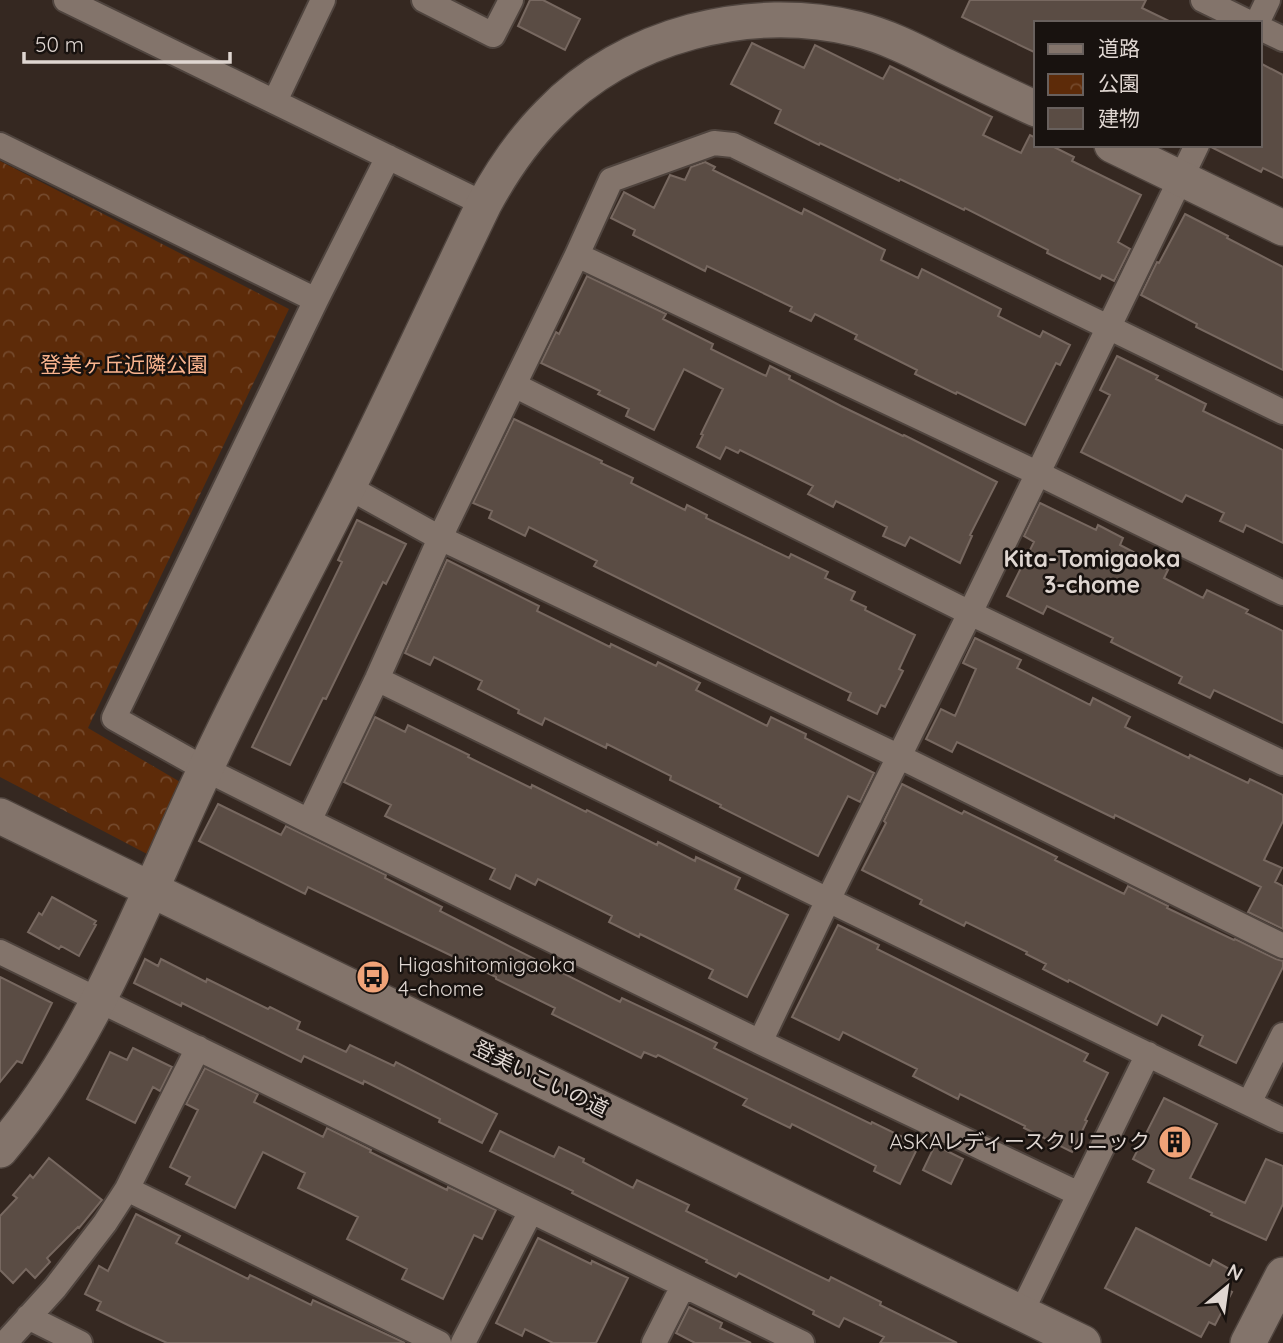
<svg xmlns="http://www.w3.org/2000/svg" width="1283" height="1343" font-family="Quicksand,'Noto Sans JP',sans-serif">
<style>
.park{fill:url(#park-crowns)}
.building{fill:#5a4c44;stroke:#776860;stroke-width:2}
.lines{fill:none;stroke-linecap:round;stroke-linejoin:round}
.street-casing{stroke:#4f443e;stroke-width:28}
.secondary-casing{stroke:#4f443e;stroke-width:38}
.street{stroke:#83746b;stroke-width:24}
.secondary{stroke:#83746b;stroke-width:35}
.labels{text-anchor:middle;stroke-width:5;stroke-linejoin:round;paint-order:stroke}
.park-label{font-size:21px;fill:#fab48e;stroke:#18120f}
.poi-label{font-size:21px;fill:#dfd6d1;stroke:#18120f;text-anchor:start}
.street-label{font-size:21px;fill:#dfd6d1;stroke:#18120f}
.neighbourhood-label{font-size:23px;font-weight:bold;fill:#dfd6d1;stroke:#18120f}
</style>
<defs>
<pattern id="park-crowns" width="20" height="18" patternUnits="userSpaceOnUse" patternTransform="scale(1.75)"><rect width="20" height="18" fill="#5d2b09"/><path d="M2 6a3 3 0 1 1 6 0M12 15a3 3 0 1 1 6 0" fill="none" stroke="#74492c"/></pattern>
</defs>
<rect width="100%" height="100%" fill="#352821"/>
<path class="park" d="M0,161l289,148 -201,419 94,55 -33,72 -149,-78z"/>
<path class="building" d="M530,0h13l37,19 -15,31 -47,-24z
M970,0h176l-4,8 31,15h-137v30l-74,-36z
M752,43l52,25 11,-23 68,34 7,-13 102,51 -9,18 38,18 9,-18 6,3v7h14l24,12 -2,4 69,34 -23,47 12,7 -16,32 -12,-6 -2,4 -53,-26 1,-3 -83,-42 -1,2 -64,-31 -1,2 -79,-38 -1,2 -44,-22 6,-13 -50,-26z
M1260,63l23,12v103l-20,-10 -2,4 -50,-25 1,-2h48z
M705,162l10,5 -2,3 89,44 2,-5 81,41 -4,10 37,18 4,-9 79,40 -3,7 42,21 3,-6 27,14 -10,20 -4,-2 -31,62 -68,-33 -1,2 -41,-20 2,-4 -62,-31 2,-4 -42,-21 -4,7 -21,-10 2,-4 -85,-41 -2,5 -72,-36 2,-5 -24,-12 13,-26 30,16 16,-33 15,5 6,-13z
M1185,214l43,22 -1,2 56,29v103l-87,-43 1,-3 -56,-29 16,-33 2,1z
M587,276l79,38 -3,5 50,25 -2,5 55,27 4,-10 20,10 -1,3 52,27 62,30 1,-1 93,47 -27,53 2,1 -12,27 -50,-26 -5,9 -22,-10 4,-9 -51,-26 -3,6 -25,-13 5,-8 -73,-36 -2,3 -12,-6 -6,12 -23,-12 6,-12 -2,-1 22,-45 -39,-20 -30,61 -28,-14 3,-7 -31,-15 2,-3 -59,-28 15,-31 3,2z
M1117,356l41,20 -2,3 50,25 -3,7 80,39v93l-37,-18 -3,7 -23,-11 4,-8 -38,-18 -4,7 -101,-50 29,-57 -10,-5z
M514,419l88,42 -1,2 32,15 -2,5 54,27 2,-5 20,10 -1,3 83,40 2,-4 37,18 -3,6 30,14 -4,8 15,7 -1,3 50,25 -16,34 4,2 -18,36 -4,-2 -4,9 -29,-14 3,-7 -257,-127 3,-5 -68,-34 -4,9 -36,-18 3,-7 -19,-8z
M1040,503l56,27 2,-5 25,13 -3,7 48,25 -4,8 39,20 4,-8 41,20 -2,3 37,18v92l-69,-33 -4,8 -31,-15 3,-6 -71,-35 2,-4 -66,-32 -4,8 -36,-18 27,-54 -10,-6z
M357,520l49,24 -20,40 -3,-2 -57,117 -3,-1 -33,67 -38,-18 90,-185 -4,-2z
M447,560l92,46 -2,5 73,36 1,-3 45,22 2,-4 42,21 -4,7 71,36 4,-9 35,17 -1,4 69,35 -14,29 -12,-6 -30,60 -98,-49 1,-2 -51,-25 1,-4 -64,-32 -1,4 -61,-30 -3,7 -24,-12 1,-3 -41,-21 4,-8 -48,-24 -4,8 -25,-12z
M975,638l46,22 -4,8 73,37 3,-7 37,19 -5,10 64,31 1,-3 58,28 2,-4 33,16v26l-19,39 18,8 -7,14 8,4v43l-35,-17 13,-25 -146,-72 -1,3 -157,-76 -5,10 -26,-13 15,-30 14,7 21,-47 -13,-6z
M375,717l30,15 3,-7 61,30 -1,2 63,31 1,-3 54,27 1,-2 70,35 1,-3 37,19 1,-4 44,21 -5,11 53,26 -41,82 -38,-19 4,-8 -73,-36 -1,3 -30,-15 3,-6 -74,-37 -3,6 -19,-10 -6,14 -20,-10 5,-10 -110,-53 6,-11 -47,-23z
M902,784l60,30 2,-3 93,46 -2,3 69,34 4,-8 40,20 -1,2 67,32 1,-1 41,20 7,2v6l-47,96 -37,-18 4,-9 -41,-21 -5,10 -88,-45 -1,2 -25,-13 3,-5 -20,-10 1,-2 -61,-30 -2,4 -44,-22 2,-4 -60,-30 24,-47 -2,-2z
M218,804l63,31 5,-9 100,49 -1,3 57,29 -2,4 61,31 119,60 2,-4 70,33 25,12 -3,5 157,76 1,-2 47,23 -19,39 -26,-13 2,-5 -84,-42 -2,4 -47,-23 4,-6 -89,-44 -2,2 -12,-5 -3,6 -89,-44 3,-6 -59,-29v-2l-188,-90 -3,7 -106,-53z
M52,897l44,24 -2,3 2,1 -17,31 -18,-10 -2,3 -31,-17 11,-19 3,2z
M838,925l41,20 -2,4 211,105 -4,7 24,12 -23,47 2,1 -15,31 -48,-24 1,-2 -65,-32 -2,5 -45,-23 4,-7 -74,-37 -4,8 -47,-23z
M145,959l13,7 3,-7 45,23 1,-3 61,30 2,-2 30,15 -3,7 49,23 4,-7 44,21 2,-4 101,52 -15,29 -43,-21 1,-3 -76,-38 -1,3 -59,-28 -3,6 -119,-59 -1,3 -47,-23z
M0,977l52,26 -30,60 -5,-2 -17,21z
M133,1048l39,19 -12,24 -7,-4 -18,36 -48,-24 23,-47 17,8z
M205,1068l53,26 -4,8 69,35 4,-9 44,22 -1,2 77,38 1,-3 48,23 -14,29 -8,-4 -31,64 -41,-20 5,-10 -60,-30 11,-22 -60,-29 7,-15 -42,-21 -28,56 -49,-24 4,-7 -20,-10 28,-57 -12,-6z
M1164,1098l53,26 -27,54 55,25 21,-44 17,7v38l-17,36 -55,-25 1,-2 -64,-31 6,-12 -21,-11z
M500,1131l54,26 5,-10 25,12 -1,3 50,26 4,-8 52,25 -3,6 143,70 2,-4 50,25 -1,3 77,38h-77l4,-6 -40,-19 -5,9 -26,-13 1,-3 -75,-38 -3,4 -30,-15 1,-2 -135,-67 1,-2 -83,-40z
M935,1145l28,14 -12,25 -28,-14z
M49,1158l53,42 -23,28 -1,-1 -31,31 3,4 -15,16 -9,-9 -13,14 -13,-13v-54l17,-18 -4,-3 17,-20 3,3z
M136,1214l44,22 -4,7 72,36 2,-4 61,30 2,-5 92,43h-238l-35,-16 -35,-17 4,-8 -16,-8 14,-28 9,5z
M1136,1228l74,38 3,-6 20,11 -9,17 8,4 -17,33 -6,-3 -8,15 -96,-49z
M538,1238l53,26 1,-3 36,17 -32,65h-43l-28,-14 -3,7 -26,-13z
M689,1307l33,16 -2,5 31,15h-56l-19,-10z"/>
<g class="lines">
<defs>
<path id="street" d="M66,0l418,204
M424,0l69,35 18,-35
M1203,0l47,23
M1257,23l11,-23
M1260,28l23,11
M275,101l48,-101
M0,145l316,155
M388,157l-72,143 -202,418 91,51 104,52 451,221 319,152
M577,255l460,218 246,120
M514,385l456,228 313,150
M348,487l92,51 460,219 383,189
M377,679l451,221 455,220
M309,821l68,-142 69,-154 131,-270 34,-75 103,-37 19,2 550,267
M0,952l802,391
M760,1042l68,-142 142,-287 227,-468
M1249,1103l34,-68
M127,1189l312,154
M1021,1313l127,-259
M28,1317l52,26
M5,1343l50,-55 50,-65 22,-34 71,-141
M463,1343l68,-132
M654,1343l29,-57"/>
<path id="secondary" d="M1112,145l171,83
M0,816l1083,527
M0,1150c94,-109 144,-251 205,-380 44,-95 95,-187 142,-281 47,-94 91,-190 137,-285 18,-33 38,-63 65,-90 77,-80 201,-111 308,-85 32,8 60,23 88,37 31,15 61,29 91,43
M1248,1343l35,-68"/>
</defs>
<use href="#street" class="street-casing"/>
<use href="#secondary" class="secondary-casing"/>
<use href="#street" class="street"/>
<use href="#secondary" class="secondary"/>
</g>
<defs>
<symbol id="bus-disc" viewBox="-11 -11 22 22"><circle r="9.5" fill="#f0a378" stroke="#18120f"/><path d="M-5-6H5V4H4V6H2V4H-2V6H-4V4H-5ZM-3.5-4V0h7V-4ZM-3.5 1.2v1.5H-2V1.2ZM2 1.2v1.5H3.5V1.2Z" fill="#111"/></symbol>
<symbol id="building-disc" viewBox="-11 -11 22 22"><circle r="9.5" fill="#f0a378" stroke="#18120f"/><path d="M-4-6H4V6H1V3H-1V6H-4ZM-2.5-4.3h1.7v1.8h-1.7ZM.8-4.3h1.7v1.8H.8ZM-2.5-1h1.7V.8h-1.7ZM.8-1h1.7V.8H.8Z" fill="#111"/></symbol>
</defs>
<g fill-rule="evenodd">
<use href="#bus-disc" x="354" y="958" width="38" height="38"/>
<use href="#building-disc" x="1156" y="1123" width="38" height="38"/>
</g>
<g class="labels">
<g class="park-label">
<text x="124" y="372">登美ヶ丘近隣公園</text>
</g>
<g class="poi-label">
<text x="398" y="972">Higashitomigaoka<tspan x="398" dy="24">4-chome</tspan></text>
<text x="1150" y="1149" text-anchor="end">ASKAレディースクリニック</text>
</g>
<g class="street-label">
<text transform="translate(541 1079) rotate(26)" y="7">登美いこいの道</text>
</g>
<g class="neighbourhood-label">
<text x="1092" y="567">Kita-Tomigaoka<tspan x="1092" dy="26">3-chome</tspan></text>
</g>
</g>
<rect x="1034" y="21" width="228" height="126" fill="#18120f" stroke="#68605d" stroke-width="2"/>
<rect x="1048" y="44" width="35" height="10" fill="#83746b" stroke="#68605d" stroke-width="2"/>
<text x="1098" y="56" font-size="21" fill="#dfd6d1">道路</text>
<rect x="1048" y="74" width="35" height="21" fill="url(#park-crowns)" stroke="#68605d" stroke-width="2"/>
<text x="1098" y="91" font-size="21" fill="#dfd6d1">公園</text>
<rect x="1048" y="108" width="35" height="21" fill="#5a4c44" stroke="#68605d" stroke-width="2"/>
<text x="1098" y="126" font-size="21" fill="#dfd6d1">建物</text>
<g transform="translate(1227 1287) rotate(29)" stroke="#18120f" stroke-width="5" paint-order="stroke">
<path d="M0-5L12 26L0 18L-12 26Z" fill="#dfd6d1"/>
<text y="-10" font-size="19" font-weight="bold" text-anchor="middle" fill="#dfd6d1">N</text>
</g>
<path d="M24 52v10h206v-10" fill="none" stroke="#dfd6d1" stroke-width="3.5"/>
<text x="35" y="52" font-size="21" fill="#dfd6d1" stroke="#18120f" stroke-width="5" paint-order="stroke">50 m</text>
</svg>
